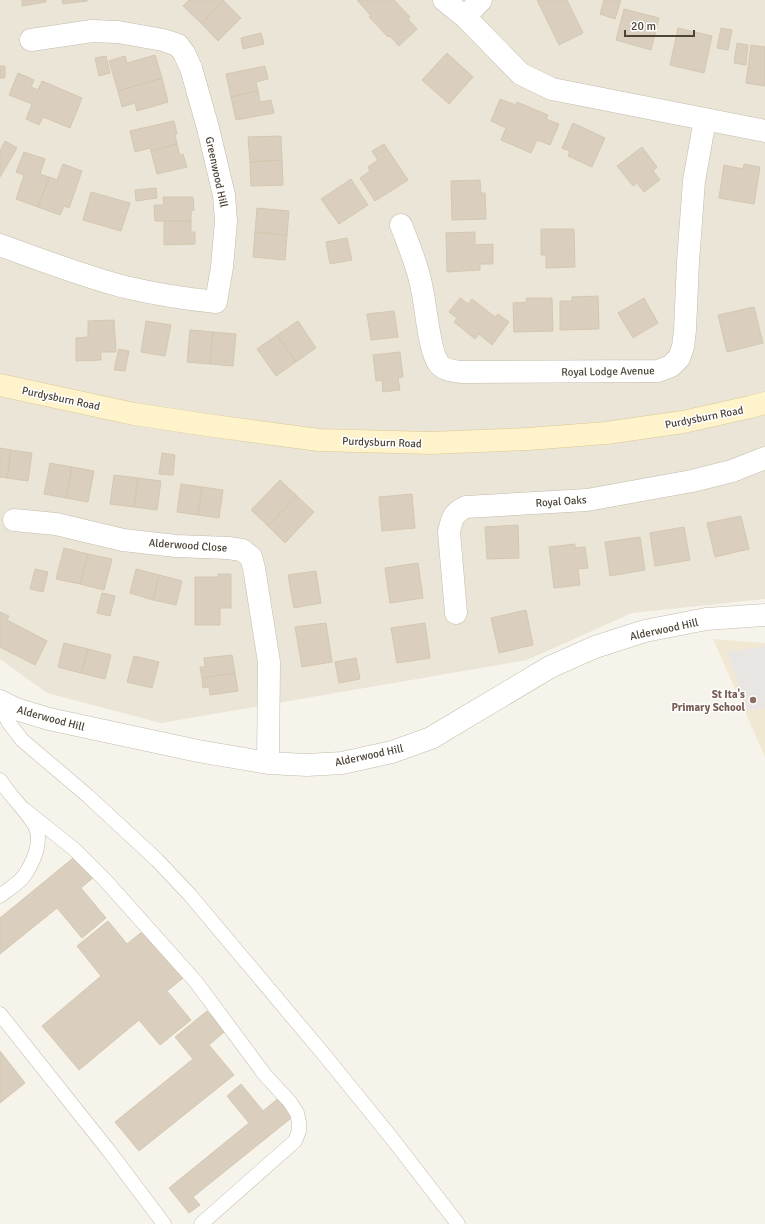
<svg xmlns="http://www.w3.org/2000/svg" width="765" height="1224" font-family="Signika,sans-serif">
<style>
.residential{fill:#ebe5d7}
.education{fill:#f1e8d3}
.parking{fill:#e8e5e2}
.building{fill:#dacfbe;stroke:#d5c7b0}
.lines{fill:none;stroke-linecap:round;stroke-linejoin:round}
.lane-casing{stroke:#c3bbab;stroke-width:15}
.street-casing{stroke:#c3bbab;stroke-width:23}
.secondary-casing{stroke:#dbc895;stroke-width:23}
.lane{stroke:#fff;stroke-width:14}
.street{stroke:#fff;stroke-width:22}
.secondary{stroke:#fff3cb;stroke-width:22}
.education-dot{fill:#8d6e63;stroke:#fff;stroke-width:1.5}
.labels{text-anchor:middle;stroke-width:3;stroke-linejoin:round;paint-order:stroke}
.street-label{font-size:11px;fill:#4c4437;stroke:#fff}
.education-label{font-size:11px;font-weight:bold;fill:#785e54;stroke:#fff;text-anchor:end}
</style>
<rect width="100%" height="100%" fill="#f6f3ea"/>
<path class="residential" d="M0,0h765v599l-133,14 -105,47 -366,63 -114,-30 -47,-34z"/>
<path class="education" d="M713,639l52,4v114z"/>
<path class="parking" d="M765,646v62l-17,3 -21,-59z"/>
<path class="building" d="M22,0h24v2l-24,4z
M62,0h25v1l-24,3z
M189,0h34l1,1 -23,22 -18,-17z
M357,0h37l16,17 -2,2 9,10 -18,17 -9,-10 -2,1 -19,-20 2,-1z
M537,0h30l16,33 -24,12z
M604,0h17l-6,19 -15,-5z
M224,1l17,17 -23,23 -17,-18z
M624,9l35,9 -8,32 -35,-10z
M678,28l34,8 -8,37 -34,-8z
M721,28l11,2 -4,20 -11,-2z
M261,33l3,11 -21,5 -2,-11z
M737,43l11,2 -2,20 -12,-2z
M751,45l14,2v39l-19,-3z
M447,53l26,24 -24,27 -27,-24z
M155,55l7,23 -44,13 -9,-30 16,-5 2,7z
M106,56l4,17 -11,3 -4,-18z
M0,66h5v12h-5z
M265,66l3,13 -12,3 2,9 -27,6 -5,-23z
M18,73l16,7 -3,7 7,3 4,-9 40,17 -12,30 -27,-11 -4,8 -13,-6 6,-15 -23,-9z
M162,78l6,24 -31,9 -2,-8 -13,4 -4,-16z
M258,91l2,11 11,-2 3,13 -38,7 -5,-23z
M500,99l16,6 1,-3 31,13 -2,4 13,5 -9,21 -13,-5 -6,13 -30,-13 5,-12 -15,-7z
M174,121l3,13 -2,1 2,9 -26,7 -1,-3 -15,4 -5,-21z
M573,123l32,15 -13,29 -24,-11 2,-5 -8,-3z
M281,136l1,24 -32,2 -2,-25z
M5,141l12,7 -17,29v-26z
M177,144l3,12 3,-2 4,13 -30,7 -6,-23z
M384,144l24,36 -33,21 -15,-23 10,-7 -2,-4 10,-7 -6,-9z
M642,147l15,20 -4,4 7,9 -16,12 -7,-9 -4,3 -16,-20z
M24,152l21,7 -5,15 9,3 -11,30 -22,-8 8,-24 -8,-3z
M282,160l1,25 -32,1 -1,-24z
M63,164l19,7 -13,37 -5,-2 -4,9 -22,-8 11,-30 8,3z
M744,164l16,3 -6,37 -35,-6 5,-33 19,4z
M351,179l17,26 -29,19 -18,-25z
M480,180l1,13h4l1,26 -34,1 -1,-39z
M156,188l1,10 -21,3 -1,-11z
M91,192l39,11 -9,28 -38,-11z
M163,197h30l1,13 -3,1v10h-36l-1,-16h10z
M257,208l32,3 -2,24 -32,-3z
M164,221h27v11h4v12l-31,1z
M541,229h33l1,38 -29,1v-13h-5z
M255,232l32,3 -2,25 -32,-3z
M475,232v13l18,-1v20h-13v6l-33,2 -1,-39z
M347,238l5,22 -22,4 -4,-22z
M598,296l1,33 -39,1v-29h12v-4z
M460,298l8,6 4,-5 23,18 3,-3 11,8 -17,23 -13,-11 -4,5 -21,-17 3,-4 -8,-6z
M526,298h26l1,33 -39,1 -1,-29 14,-1z
M644,298l14,25 -25,15 -15,-25z
M754,307l9,36 -36,9 -9,-37z
M394,311l4,26 -27,3 -4,-26z
M114,320l2,32h-15v8l-25,1v-23l12,-1v-16z
M146,321l25,4 -6,31 -24,-4z
M298,321l18,27 -20,14 -19,-27z
M190,330l23,2 -3,32 -23,-2z
M213,332l23,2 -3,32 -23,-2z
M277,335l19,27 -20,14 -19,-27z
M119,349l10,2 -4,20 -11,-1z
M400,352l3,25 -5,1 2,12 -17,2 -1,-12 -6,1 -3,-26z
M0,448l11,2 -4,28 -7,-1z
M11,450l21,3 -4,28 -21,-3z
M162,453l13,2 -2,20 -14,-1z
M50,463l22,4 -6,31 -22,-4z
M72,467l22,4 -6,31 -22,-4z
M114,475l24,3 -4,29 -24,-3z
M138,478l23,3 -4,29 -23,-3z
M280,480l17,16 -29,30 -17,-16z
M181,484l21,3 -4,28 -21,-3z
M202,487l21,3 -4,28 -21,-3z
M412,494l3,34 -33,3 -3,-34z
M297,496l17,16 -29,31 -17,-17z
M741,516l8,33 -34,8 -8,-34z
M518,525l1,33 -32,1 -2,-32z
M684,527l6,33 -35,6 -5,-33z
M640,537l5,33 -35,6 -5,-34z
M575,544v4l10,-1 3,21 -10,1 2,16 -26,3 -5,-41z
M64,548l24,6 -8,30 -24,-5z
M88,554l24,5 -8,31 -24,-6z
M418,563l5,35 -33,5 -5,-35z
M35,569l13,3 -5,20 -13,-3z
M136,569l23,6 -6,25 -23,-7z
M316,571l5,32 -27,5 -6,-33z
M218,574h13v34h-11v17h-25v-48h23z
M159,575l23,6 -6,24 -23,-5z
M102,593l13,3 -5,20 -13,-3z
M526,610l7,35 -34,8 -8,-35z
M0,612l9,4 -2,4 40,21 -12,24 -35,-18z
M326,623l6,39 -30,5 -7,-40z
M425,623l5,35 -33,5 -6,-35z
M64,643l24,6 -7,24 -23,-6z
M88,649l23,6 -6,24 -24,-6z
M232,655l3,18 -33,5 -2,-11h5l-1,-9z
M134,656l25,6 -7,26 -25,-6z
M356,658l4,21 -21,4 -4,-21z
M235,673l3,18 -28,4 -1,-8 -6,1 -1,-10z
M78,854l17,22 -14,12 25,30 -24,20 -25,-30 -57,46v-36z
M108,921l19,23 16,-13 40,47 -16,13 24,29 -31,25 -21,-25 -60,50 -37,-44 59,-50 -24,-30z
M207,1011l17,21 -15,13 25,30 -95,76 -24,-29 78,-63 -18,-22z
M0,1051l25,32 -25,20z
M241,1084l22,27 17,-14 15,18 -102,82 7,8 -11,8 -20,-25 80,-65 -22,-27z"/>
<g class="lines">
<defs>
<path id="lane" d="M0,705l9,18 13,17 66,56 69,64 33,35 136,162 68,84 64,83
M0,780c10,16 24,28 34,44 10,16 -1,39 -10,52 -6,8 -17,14 -24,20
M25,810l49,39 31,31 91,102 69,93 25,27 7,11 2,9v9l-4,10 -94,83
M0,1014l109,137 55,73"/>
<path id="street" d="M444,0l21,17 56,57 31,15 213,42
M465,17l16,-17
M401,225c8,21 17,41 21,64 4,17 7,63 17,75 5,6 14,7 22,8l197,-1 13,-5 8,-8 4,-11 2,-17 3,-68 6,-81 11,-62
M0,245c41,15 83,31 125,42 30,7 61,12 91,15l6,-35 4,-46 -2,-26 -16,-67 -17,-60 -7,-15 -6,-8 -15,-5 -45,-8 -26,-1 -61,9
M14,520l42,4 67,16 53,6 52,2 14,2 9,7 3,11 15,94 -1,101
M456,613l-7,-81c3,-14 4,-19 17,-25l121,-7 105,-19 40,-10 33,-13
M0,701l16,8 33,10 149,32 70,12 39,2 35,-2 50,-11 39,-14 119,-71 45,-20 50,-16 61,-12 59,-4"/>
<path id="secondary" d="M0,385l134,29 73,11 112,15 112,3 97,-4 78,-6 77,-11 67,-15 15,-4"/>
</defs>
<use href="#lane" class="lane-casing"/>
<use href="#street" class="street-casing"/>
<use href="#secondary" class="secondary-casing"/>
<use href="#lane" class="lane"/>
<use href="#street" class="street"/>
<use href="#secondary" class="secondary"/>
</g>
<circle class="education-dot" cx="753" cy="700" r="4"/>
<g class="labels">
<g class="street-label">
<text transform="translate(217 172) rotate(78)" y="4">Greenwood Hill</text>
<text transform="translate(608 371) rotate(-1)" y="4">Royal Lodge Avenue</text>
<text transform="translate(61 398) rotate(12)" y="4">Purdysburn Road</text>
<text transform="translate(704 417) rotate(-11)" y="4">Purdysburn Road</text>
<text transform="translate(382 442) rotate(2)" y="4">Purdysburn Road</text>
<text transform="translate(561 501) rotate(-4)" y="4">Royal Oaks</text>
<text transform="translate(188 545) rotate(4)" y="4">Alderwood Close</text>
<text transform="translate(664 629) rotate(-12)" y="4">Alderwood Hill</text>
<text transform="translate(51 718) rotate(15)" y="4">Alderwood Hill</text>
<text transform="translate(369 755) rotate(-12)" y="4">Alderwood Hill</text>
</g>
<g class="education-label">
<text x="745" y="698">St Ita's<tspan x="745" dy="13">Primary School</tspan></text>
</g>
</g>
<path d="M625 30v6h69v-6" fill="none" stroke="#4c4437" stroke-width="2"/>
<text x="631" y="30" font-size="12" fill="#4c4437" stroke="#ffffff" stroke-width="3" paint-order="stroke">20 m</text>
</svg>
